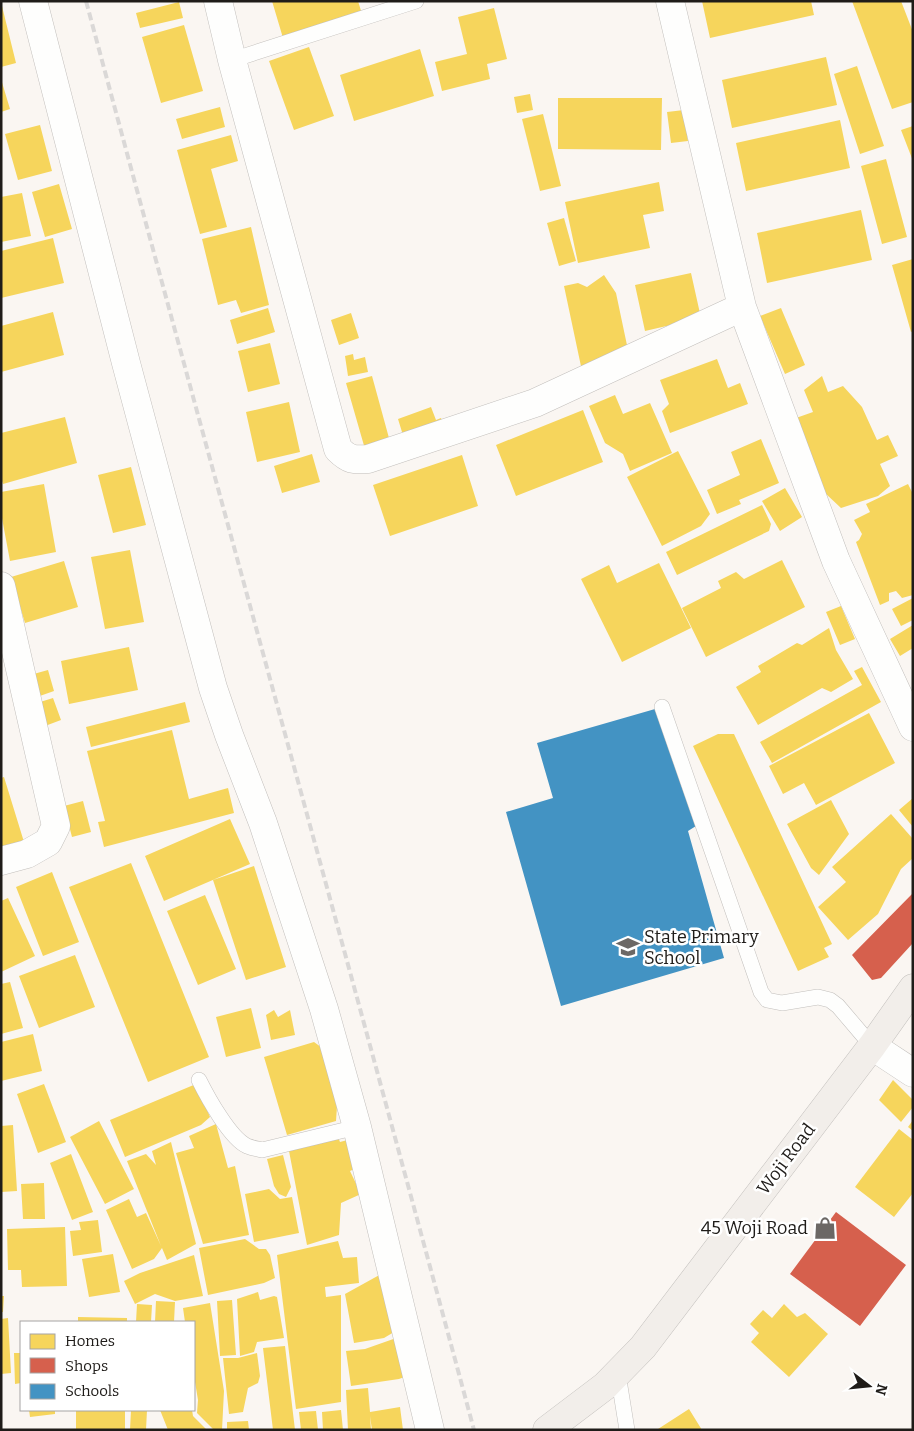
<svg xmlns="http://www.w3.org/2000/svg" width="914" height="1431" font-family="Bitter,serif">
<style>
.homes{fill:#f6d55c}
.shops{fill:#d6604d}
.schools{fill:#4393c3}
.lines{fill:none;stroke-linecap:round;stroke-linejoin:round}
.service-casing{stroke:#c2bfbc;stroke-width:16}
.minor-casing{stroke:#c2bfbc;stroke-width:29}
.secondary-casing{stroke:#c2bfbc;stroke-width:29}
.service{stroke:#fefefd;stroke-width:15}
.minor{stroke:#fefefd;stroke-width:28}
.secondary{stroke:#f2eeea;stroke-width:28}
.rail{stroke:#dad8d7;stroke-width:4;stroke-dasharray:8 4;stroke-linecap:butt}
.labels{text-anchor:middle;stroke-width:5;stroke-linejoin:round;paint-order:stroke}
.poi-label{font-size:18px;fill:#1f1c19;stroke:#fff;text-anchor:start}
.street-label{font-size:18px;fill:#1f1c19;stroke:#fff}
</style>
<rect width="100%" height="100%" fill="#faf6f2"/>
<path class="homes" d="M272,1h86l4,13 -79,24z
M702,1h109l3,14 -104,23z
M852,1h49l12,31v70l-21,7z
M1,2l15,61 -15,4z
M179,2l4,16 -43,10 -4,-15z
M494,8l13,51 -20,5 3,15 -48,12 -7,-29 32,-8 -9,-37z
M184,25l19,66 -42,12 -19,-66z
M309,47l25,69 -40,14 -25,-69z
M420,49l14,47 -80,25 -14,-46z
M826,57l11,48 -105,23 -10,-48z
M857,66l27,80 -24,8 -26,-80z
M1,79l9,30 -9,3z
M530,94l3,16 -16,3 -3,-16z
M558,98h104l-1,52 -103,-1z
M220,107l5,20 -43,12 -6,-20z
M684,110l4,31 -17,2 -4,-31z
M543,114l18,72 -21,5 -18,-72z
M840,120l10,48 -104,23 -10,-48z
M40,125l12,46 -34,9 -13,-46z
M913,126v35l-12,-31z
M231,135l7,26 -27,8 16,58 -27,7 -23,-84z
M886,159l21,78 -25,7 -21,-78z
M659,182l5,29 -21,4 7,33 -72,15 -13,-61z
M59,184l13,45 -27,8 -13,-45z
M22,193l9,43 -30,6v-45z
M861,210l11,50 -105,23 -10,-50z
M564,218l12,43 -17,5 -12,-43z
M251,227l18,78 -28,8 -5,-13 -18,5 -16,-66z
M53,238l11,45 -63,15v-47z
M913,259v72l-2,1 -19,-67z
M691,273l10,45 -56,13 -10,-46z
M604,275l12,18 12,57 -46,21 -18,-85 14,-3 9,4z
M268,308l7,24 -38,12 -7,-24z
M781,308l24,57 -20,9 -25,-58z
M53,312l11,43 -63,17v-46z
M351,313l8,25 -20,7 -8,-25z
M270,343l10,41 -32,8 -10,-41z
M353,354l1,6 11,-3 3,15 -20,4 -3,-20z
M717,359l11,29 12,-5 8,21 -78,29 -8,-22 7,-7 -9,-24z
M372,376l20,73 -25,7 -21,-73z
M822,376l6,16 15,-6 19,21 15,33 11,-5 10,21 -18,8 10,22 -12,10 -37,12 -16,-15 -29,-75 17,-6 -9,-22z
M615,395l8,19 27,-11 22,50 -42,18 -7,-17 -18,-11 -16,-37z
M289,402l11,50 -43,10 -11,-50z
M431,407l5,13 5,-2 5,13 -40,14 -8,-26z
M583,410l20,52 -87,34 -20,-51z
M65,417l12,46 -74,21 -2,-6v-45z
M761,439l18,44 -40,17 2,4 -24,10 -10,-24 33,-15 -9,-23z
M678,451l32,63 -9,12 -39,20 -35,-69z
M312,454l8,28 -38,11 -8,-27z
M462,455l16,51 -88,30 -17,-51z
M131,467l15,58 -33,8 -15,-58z
M44,484l12,68 -46,9 -9,-48v-21z
M908,484l5,10v101l-11,3 -6,-7 -7,2v8l-9,4 -24,-63 3,-2 3,-6 -8,-14 16,-8 -4,-8z
M785,488l17,29 -22,14 -18,-30z
M762,505l9,19 -2,7 -92,44 -11,-23z
M130,550l14,72 -39,7 -14,-72z
M782,560l23,47 -99,50 -24,-49 39,-20 -3,-7 18,-9 8,7z
M64,561l14,46 -53,16 -14,-46z
M659,563l32,65 -69,34 -41,-83 28,-14 8,18z
M913,598v22l-12,6 -9,-17z
M841,606l14,33 -15,6 -14,-33z
M913,625v23l-13,8 -10,-17z
M829,628l7,22 17,29 -22,13 -9,-4 -64,37 -22,-38 25,-15 -3,-6 39,-23 5,2z
M129,647l9,43 -69,14 -8,-43z
M862,667l19,35 -109,61 -12,-21 102,-57 -8,-14z
M48,670l6,21 -17,6 -7,-22z
M53,698l8,22 -16,6 -8,-23z
M185,702l5,20 -99,25 -5,-20z
M869,713l26,50 -79,42 -12,-22 -21,11 -14,-28z
M172,730l17,69 39,-11 6,25 -130,34 -6,-25 7,-1 -18,-70z
M718,734h16l98,210 -8,4 5,9 -31,14 -105,-225z
M4,777l20,65 -23,7v-71z
M913,798v29l-14,-17z
M831,800l18,34 -30,41 -8,-7 -24,-44z
M83,801l8,31 -19,5 -8,-31z
M891,814l22,25v19l-12,11 -23,45 -30,26 -30,-33 28,-25 -14,-15z
M230,819l20,45 -86,37 -19,-45z
M131,863l78,194 -61,25 -79,-195z
M254,866l32,101 -40,13 -33,-100z
M52,872l27,70 -36,14 -27,-69z
M205,895l31,74 -38,16 -31,-74z
M8,898l27,58 -34,16v-71z
M75,955l20,52 -56,21 -20,-52z
M10,982l13,46 -22,6v-50z
M251,1008l10,40 -35,9 -10,-40z
M274,1010l4,7 12,-7 5,25 -24,5 -5,-25z
M33,1034l9,37 -41,10v-39z
M314,1042l11,8 12,56 -1,15 -49,14 -23,-78z
M893,1080l20,20v7l-12,15 -22,-22z
M44,1084l22,58 -28,11 -21,-59z
M196,1084l14,33 -9,8 -76,32 -15,-37z
M913,1120v11l-5,-4z
M99,1121l35,68 -29,15 -35,-67z
M216,1124l12,44 7,-2 14,69 -46,9 -27,-91 18,-5 -5,-12z
M13,1125l4,66 -16,1v-66z
M899,1129l14,11v53l-19,24 -39,-30z
M338,1137l2,5 15,-4 4,29 -9,4 11,23 -20,9 -2,32 -32,10 -18,-94z
M171,1142l25,102 -29,16 -5,-12 -8,11 -22,10 -26,-59 23,-11 8,18 9,-4 15,33 -34,-85 19,-7 10,11 -4,-14z
M71,1154l22,58 -21,8 -22,-57z
M283,1155l8,32 -5,10 -7,-3 -5,-8 -7,-27z
M44,1183l1,36h-22l-2,-35z
M269,1189l11,10 12,-2 7,36 -45,9 -9,-48z
M98,1220l4,32 -29,4 -3,-25 11,-1 -2,-8z
M65,1227l2,59 -45,1 -1,-17h-13l-1,-41z
M245,1239l14,10h7l4,6 5,23 -11,5 -56,12 -9,-47z
M338,1241l5,17 14,-1 2,26 -34,4 1,10 15,-2v107l-45,7 -19,-154z
M113,1254l7,38 -31,5 -7,-38z
M194,1255l9,41 -28,5 -20,-7 -20,10 -11,-23 16,-8z
M383,1273l16,56 -15,9 -30,5 -9,-49z
M258,1292l2,8 14,-4 3,1 7,41 -27,4 -3,10 -14,4 -3,-57z
M1,1296h3l-1,16h-2z
M232,1300l4,55 -16,1 -3,-55z
M156,1301l19,1 -1,20h-19z
M210,1303l14,88 -2,39h-8l-17,-17 1,-13 -4,-24v-54h-9l-2,-14z
M137,1304l15,1 -1,17h-15z
M784,1304l13,13 8,-4 23,21 -39,43 -38,-35 8,-9 -9,-9 13,-14 9,8z
M78,1317l49,1v4h-49z
M8,1318l3,55 -10,1v-55z
M399,1337l13,37 -13,5 -48,7 -5,-35 19,-2z
M285,1346l10,84h-22l-10,-82z
M14,1353h7v30l-6,1z
M257,1353l3,23 -2,7 -10,5 -5,24 -14,2 -6,-56h15z
M368,1388l2,24 30,-5 3,23h-31l-2,-14 1,14h-23l-2,-40z
M689,1409l13,21h-43l-1,-1z
M29,1410h26v4l-25,3z
M76,1410h49v20h-49z
M131,1410h16l-1,20h-16z
M160,1410h32l1,6 14,14h-39z
M341,1410l2,20h-20l-1,-18z
M316,1411l2,19h-17l-2,-18z
M248,1421l1,9h-22v-8z"/>
<path class="shops" d="M913,893v50l-32,35 -9,2 -20,-25z
M836,1212l70,53 -46,61 -70,-52z"/>
<path class="schools" d="M662,707l34,119 -8,5 36,127 -163,48 -55,-194 47,-14 -16,-55z"/>
<g class="lines">
<defs>
<path id="service" d="M232,60l184,-59
M662,707l99,285 6,8 15,3 36,-6 12,3 8,6 34,40
M199,1080c9,18 31,58 48,66 5,2 11,3 15,4l95,-23
M618,1374l9,56"/>
<path id="minor" d="M33,1l93,362 87,325 16,47 34,88 61,186 33,118 73,303
M218,1l14,59 106,389c11,11 15,11 30,10l167,-56 207,-96
M670,1l72,306 94,254 77,166
M1,586l55,240 -8,16 -21,12 -26,7
M872,1046l41,27"/>
<path id="secondary" d="M547,1430l58,-44 38,-39 229,-301 41,-58"/>
</defs>
<use href="#service" class="service-casing"/>
<use href="#minor" class="minor-casing"/>
<use href="#secondary" class="secondary-casing"/>
<use href="#service" class="service"/>
<use href="#minor" class="minor"/>
<use href="#secondary" class="secondary"/>
<path class="rail" d="M86,1c128,477 260,952 388,1429"/>
</g>
<defs>
<symbol id="school-bare" viewBox="-9 -9 18 18"><path d="M0-5L7-2L0 1L-7-2ZM-4 1L0 2.5L4 1V4Q0 6-4 4Z" fill="#6c6865" stroke="#fff" stroke-width="2.5" paint-order="stroke"/></symbol>
<symbol id="shop-bare" viewBox="-9 -9 18 18"><path d="M-5-2.5h2.3a2.7 3.5 0 0 1 5.4 0H5L5.5 6h-11ZM-1.5-2.5h3a1.5 2.3 0 0 0-3 0Z" fill="#6c6865" stroke="#fff" stroke-width="2.5" paint-order="stroke"/></symbol>
</defs>
<g fill-rule="evenodd">
<use href="#school-bare" x="612" y="931" width="32" height="32"/>
<use href="#shop-bare" x="809" y="1212" width="32" height="32"/>
</g>
<g class="labels">
<g class="poi-label">
<text x="644" y="943">State Primary<tspan x="644" dy="21">School</tspan></text>
<text x="808" y="1234" text-anchor="end">45 Woji Road</text>
</g>
<g class="street-label">
<text transform="translate(786 1159) rotate(-53)" y="6">Woji Road</text>
</g>
</g>
<rect width="914" height="1431" fill="none" stroke="#1f1c19" stroke-width="5"/>
<rect x="20" y="1321" width="175" height="90" fill="#ffffff" stroke="#a5a4a3"/>
<rect x="30" y="1334" width="25" height="15" fill="#f6d55c" stroke="#a5a4a3"/>
<text x="65" y="1346" font-size="15" fill="#1f1c19">Homes</text>
<rect x="30" y="1358" width="25" height="15" fill="#d6604d" stroke="#a5a4a3"/>
<text x="65" y="1371" font-size="15" fill="#1f1c19">Shops</text>
<rect x="30" y="1384" width="25" height="15" fill="#4393c3" stroke="#a5a4a3"/>
<text x="65" y="1396" font-size="15" fill="#1f1c19">Schools</text>
<g transform="translate(869 1386) rotate(106)" stroke="#ffffff" stroke-width="4" paint-order="stroke">
<path d="M0-4L9 19L0 12L-9 19Z" fill="#1f1c19"/>
<text y="-8" font-size="14" font-weight="bold" text-anchor="middle" fill="#1f1c19">N</text>
</g>
</svg>
